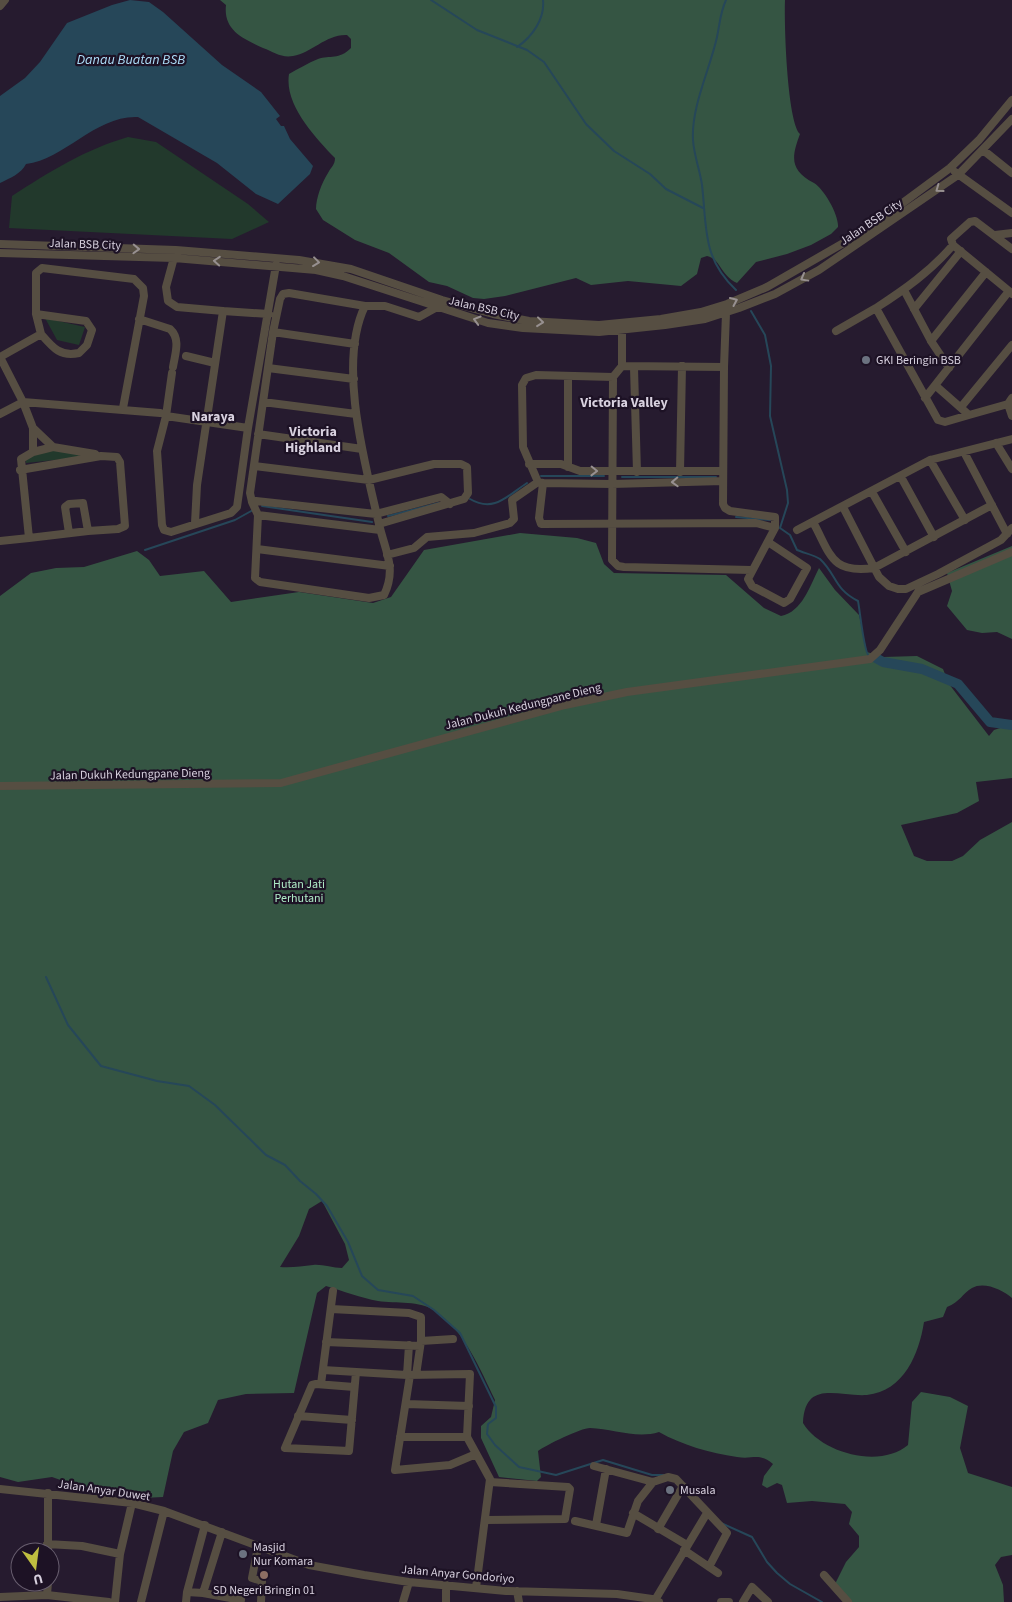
<svg xmlns="http://www.w3.org/2000/svg" width="1012" height="1602" font-family="'Source Sans 3',sans-serif">
<style>
.green{fill:#22392c}
.forest{fill:#355543;fill-rule:evenodd}
.water{fill:#264759}
.lines{fill:none;stroke-linecap:round;stroke-linejoin:round}
.stream{stroke:#264759;stroke-width:2}
.river{stroke:#264759;stroke-width:10}
.minor{stroke:#564e42;stroke-width:8}
.oneway{stroke:#979090}
.worship-dot{fill:#6b7280;stroke:#1d1225;stroke-width:2}
.education-dot{fill:#8d6e63;stroke:#1d1225;stroke-width:2}
.labels{text-anchor:middle;stroke-width:4.5;stroke-linejoin:round;paint-order:stroke}
.street-label{font-size:12px;fill:#d8d1df;stroke:#1d1225}
.poi-label{font-size:12px;fill:#d8d1df;stroke:#1d1225;text-anchor:start}
.park-label{font-size:12px;fill:#afecc7;stroke:#1d1225}
.water-label{font-size:14px;font-style:italic;fill:#acddf8;stroke:#1d1225}
.neighbourhood-label{font-size:14px;font-weight:bold;fill:#d8d1df;stroke:#1d1225}
</style>
<rect width="100%" height="100%" fill="#261b2f"/>
<path class="green" d="M128,137l28,5 92,62 21,18 -37,17 -223,-11 3,-32c37,-24 74,-47 116,-59z
M45,318l40,9 -6,18 -22,-5z
M56,450l22,2 5,5 -57,6 -1,-7z"/>
<path class="forest" d="M220,0h565c-1,22 2,121 15,134 -9,24 -10,36 14,49 10,6 25,32 24,44l-7,7 -20,11 -24,9 -31,8 -19,21c-17,-8 -16,-24 -30,-27l-6,2 -4,16 -16,12 -53,-5 -37,4 -15,-7 -71,18 -21,3 -11,-1 -26,-12 -18,-4 -40,-29 -34,-13 -32,-20 -7,-11c0,-11 6,-27 12,-36 3,-6 7,-8 7,-15 -19,-20 -51,-53 -46,-84 9,-5 19,-11 29,-15 12,-4 21,1 33,-11v-9l-4,-4c-21,-1 -35,18 -54,21 -12,2 -19,-4 -30,-8 -19,-9 -40,-17 -37,-43z
M520,533l57,5 19,5 8,21 10,9 112,2 38,33 17,8c21,-4 29,-30 38,-48l16,22 24,25 8,37 16,5 34,-1 26,13 6,15 40,52 5,-6 18,-6v54l-36,4 3,19 -22,12 -56,12 13,31 13,5h25l11,-5 17,-16 32,-18v476c-9,-8 -28,-17 -40,-10 -10,6 -12,14 -25,19l-4,10 -19,5c-5,32 -20,69 -57,73 -29,2 -62,-16 -64,28 18,30 77,46 105,22l4,-43 9,-10 29,5 18,9 -8,42 8,25 44,14v68l-11,2 -6,8 8,20 1,17h-160l-11,-14 13,-26 13,-15v-11l-10,-12 3,-12 -7,-8 -33,-3 -25,2 -5,-18 -5,-2 -10,5 -5,-3 2,-9 9,-12c-15,-12 -20,-4 -36,-7 -27,-4 -55,-12 -78,-25 -22,7 -46,-3 -69,-4 -9,0 -44,17 -52,23l3,26 -4,4 -38,-4 -18,-39v-12l10,-9 4,-17c-15,-31 -30,-69 -60,-89 -15,-11 -39,-7 -57,-10 -17,-3 -35,-10 -52,-15l-9,7 -23,100 -48,1 -28,6 -10,23 -24,9 -11,19 -10,46 -20,1 -71,-14 -20,-7 -34,5 -18,-5v-881l31,-23 25,-5 28,-1 53,-16 12,9 11,16 44,-5 27,31 68,-10 74,11 18,-6 33,-47zM322,1201l23,43 4,16 -7,8c-10,0 -20,-4 -29,-3 -11,1 -21,3 -33,2l19,-31 10,-27z
M1012,546v93l-15,-7 -15,1 -15,-3 -20,-24 5,-15 -5,-18z"/>
<path class="water" d="M130,0l19,2 14,10 59,53 39,27 19,24 -4,3 5,7h3l6,13 23,27 -3,8 -32,30 -22,-10 -39,-31 -79,-46c-42,-2 -73,42 -112,47 -5,10 -16,14 -26,19v-87l25,-18 15,-16 27,-39 45,-18z"/>
<g class="lines">
<path class="stream" d="M431,0l46,30 50,20 17,12 42,62 28,27 36,23 16,15 37,19
M726,0c-6,13 -6,23 -9,37 -7,32 -26,70 -24,103 1,16 7,30 9,45 5,43 0,73 34,105
M517,47c15,-10 28,-28 26,-47
M751,311l14,24 6,31 -1,50 17,74 1,13 -8,25 10,7 7,15c7,3 17,5 23,9 17,16 14,30 38,42 2,10 6,52 11,55
M541,476h63
M622,477h94
M470,499c24,14 37,-3 57,-16
M262,506l110,16
M388,516l51,-13
M736,517l34,3
M145,550l90,-30 18,-10
M46,977l22,48 33,41 56,15 32,5 26,19 51,50 19,10 15,16 16,13 11,12 21,36 14,34 16,14 35,6 21,14 26,23 36,74v11l-8,6 -1,10 8,11 24,22 37,8 47,-15 49,15h12
M721,1523l31,14 15,25 10,11 13,11 32,18"/>
<path class="river" d="M876,658l7,4 39,7 36,15 32,38 22,3"/>
<path class="minor" d="M0,6l5,-6
M983,150l29,23
M955,172l57,41
M995,235l17,-2
M0,244l176,6 123,10 52,9 91,31 51,14 36,7 70,4 62,-6 40,-7 26,-8 40,-17 99,-57 84,-62 29,-28 33,-40
M0,253l174,5 142,12 27,6 145,47 35,5 76,4 66,-7 40,-6 34,-11 36,-14 44,-24 139,-95 54,-56
M175,254l-9,33 2,14 9,6 46,4
M904,290l27,51 18,27
M1009,291l-56,-46 -2,-6 19,-17 5,-1 37,28
M439,306l-20,11 -34,-11h-20c-28,57 0,158 14,218 6,27 18,44 5,71l-15,3 -109,-16 -5,-4 3,-63 -6,-13 4,-1 120,13 65,-17 9,7
M876,308c28,-18 55,-37 77,-63
M914,309l47,-58
M36,314l5,20
M139,319l31,10c11,10 5,25 3,38
M622,328v38l-9,11 -1,183 6,6 6,1 127,3
M836,331l40,-23 62,112 7,2 24,-7
M273,332l7,-33 3,-5 6,-1 76,13
M931,341l55,-69
M186,356l29,7
M0,357l41,-23c12,14 19,23 38,19l8,-8 5,-15 -6,-9 -50,-7v-41l6,-5 92,11 9,9 1,8 -21,112
M0,357l23,45 137,11
M622,366l102,1 2,-54
M724,367l-1,137 2,4 5,3 45,6v11l-27,51 4,7 32,17 6,-4 17,-31 -39,-26
M268,368l86,11
M634,368l3,104
M172,373l-6,43 -9,35 5,74 2,5 7,2 60,-19 6,-6 11,-79 28,-163
M568,377v90
M613,377l-77,-2 -10,3 -4,7 1,62 15,35 5,1 -4,35 2,6 215,-1 19,5
M936,386l33,29 39,-11 4,-6
M925,398l84,-107 3,3
M263,402l93,12
M1008,404l4,12
M961,407l51,-62
M0,414l23,-12 10,26
M166,416l82,12
M258,434l104,15
M996,443l16,26
M53,447l-20,-19v24l-12,7 8,79 59,-7 -5,-28 -14,1 -4,3 4,26
M33,452l20,-5 42,7
M964,452l43,82
M930,460l35,60
M529,464h32l19,7h143
M254,466l115,14 65,-16h27l6,3 1,26 -4,6 -85,25
M20,470l81,-14 16,1 3,5 5,64 -7,3 -30,2
M680,472l2,-106
M901,477l33,60
M543,483l69,1 111,-3
M872,492l34,60
M252,502l-2,-9 23,-161 82,12
M843,507l36,70 10,9 9,3h8l32,-15 63,-34 11,-12
M258,515l122,15
M813,522c18,33 18,52 61,46l118,-63
M195,523l2,-38 26,-174 46,3
M797,530l133,-70 82,-21
M0,541l29,-3
M257,549l133,17
M387,555l27,-7 13,-11 47,-4 36,-10 4,-4 -2,-19 26,-18
M0,786l281,-3 284,-78 62,-13 243,-33 10,-9 38,-58 94,-40
M331,1309l78,4 12,4v24l-5,34
M421,1341l32,-2
M326,1342l94,4
M323,1370l84,5 63,-1 -3,63 23,42 -14,109
M407,1375l2,-30
M410,1375l-15,95 55,-5 26,-11
M321,1384l12,-93
M354,1387l-38,-3 -4,1 -27,63 64,3 7,-79
M406,1404l63,2
M298,1416l54,4
M400,1437h67
M594,1466l59,16 15,-5 8,2 51,54 -18,34
M0,1489l132,14 32,8 145,54 55,10 45,7 97,9 111,3 35,5 7,3
M633,1513l54,32
M486,1520l79,-1 5,-30 -2,-2 -78,-5
M575,1521l52,12 11,-32 15,-19
M596,1525l10,-56
M658,1529l25,-43
M47,1544l35,2 38,8
M258,1547l-6,31 10,3 -1,21
M684,1550l34,23
M48,1552v-59
M824,1575l24,27
M517,1591l2,11
M187,1592l18,-67
M203,1593l38,7
M47,1595l1,-13
M0,1597l47,-2 62,7
M655,1600l52,-87
M115,1602l5,-48 12,-51
M141,1602l23,-91
M186,1602l1,-10 16,1 19,-61
M403,1602l6,-20
M446,1602v-17
M721,1602h8
M743,1602l9,-15 16,15"/>
</g>
<defs><path id="oneway-chevron" d="M-2-3.5L2.5 0L-2 3.5" fill="none" stroke-width="1.6" stroke-linecap="round" stroke-linejoin="round" transform="scale(1.25)"/></defs>
<g class="oneway">
<use href="#oneway-chevron" transform="translate(939 189) rotate(144)"/>
<use href="#oneway-chevron" transform="translate(136 249) rotate(2)"/>
<use href="#oneway-chevron" transform="translate(217 261) rotate(-176)"/>
<use href="#oneway-chevron" transform="translate(316 262) rotate(7)"/>
<use href="#oneway-chevron" transform="translate(804 278) rotate(151)"/>
<use href="#oneway-chevron" transform="translate(734 301) rotate(-24)"/>
<use href="#oneway-chevron" transform="translate(477 320) rotate(-164)"/>
<use href="#oneway-chevron" transform="translate(540 322) rotate(6)"/>
<use href="#oneway-chevron" transform="translate(594 471) rotate(1)"/>
<use href="#oneway-chevron" transform="translate(675 482) rotate(178)"/>
</g>
<g class="worship-dot">
<circle cx="866" cy="360" r="5"/>
<circle cx="670" cy="1490" r="5"/>
<circle cx="243" cy="1554" r="5"/>
</g>
<circle class="education-dot" cx="264" cy="1575" r="5"/>
<g class="labels">
<g class="street-label">
<text transform="translate(871 222) rotate(-34)" y="4">Jalan BSB City</text>
<text transform="translate(85 244) rotate(2)" y="4">Jalan BSB City</text>
<text transform="translate(484 308) rotate(13)" y="4">Jalan BSB City</text>
<text transform="translate(523 706) rotate(-14)" y="4">Jalan Dukuh Kedungpane Dieng</text>
<text transform="translate(130 774) rotate(-1)" y="4">Jalan Dukuh Kedungpane Dieng</text>
<text transform="translate(104 1490) rotate(8)" y="4">Jalan Anyar Duwet</text>
<text transform="translate(458 1574) rotate(5)" y="4">Jalan Anyar Gondoriyo</text>
</g>
<g class="poi-label">
<text x="876" y="364">GKI Beringin BSB</text>
<text x="680" y="1494">Musala</text>
<text x="253" y="1551">Masjid<tspan x="253" dy="14">Nur Komara</tspan></text>
<text x="264" y="1594" text-anchor="middle">SD Negeri Bringin 01</text>
</g>
<g class="park-label">
<text x="299" y="888">Hutan Jati<tspan x="299" dy="14">Perhutani</tspan></text>
</g>
<g class="water-label">
<text x="131" y="64">Danau Buatan BSB</text>
</g>
<g class="neighbourhood-label">
<text x="624" y="407">Victoria Valley</text>
<text x="213" y="421">Naraya</text>
<text x="313" y="436">Victoria<tspan x="313" dy="16">Highland</tspan></text>
</g>
</g>
<g transform="translate(35 1567) rotate(166)"><circle r="24" fill="#1d1225" stroke="#685e6f"/>
<path d="M0-4L9 19L0 12L-9 19Z" fill="#c0be40"/>
<text y="-8" font-size="14" font-weight="bold" text-anchor="middle" fill="#d8d1df">U</text>
</g>
</svg>
